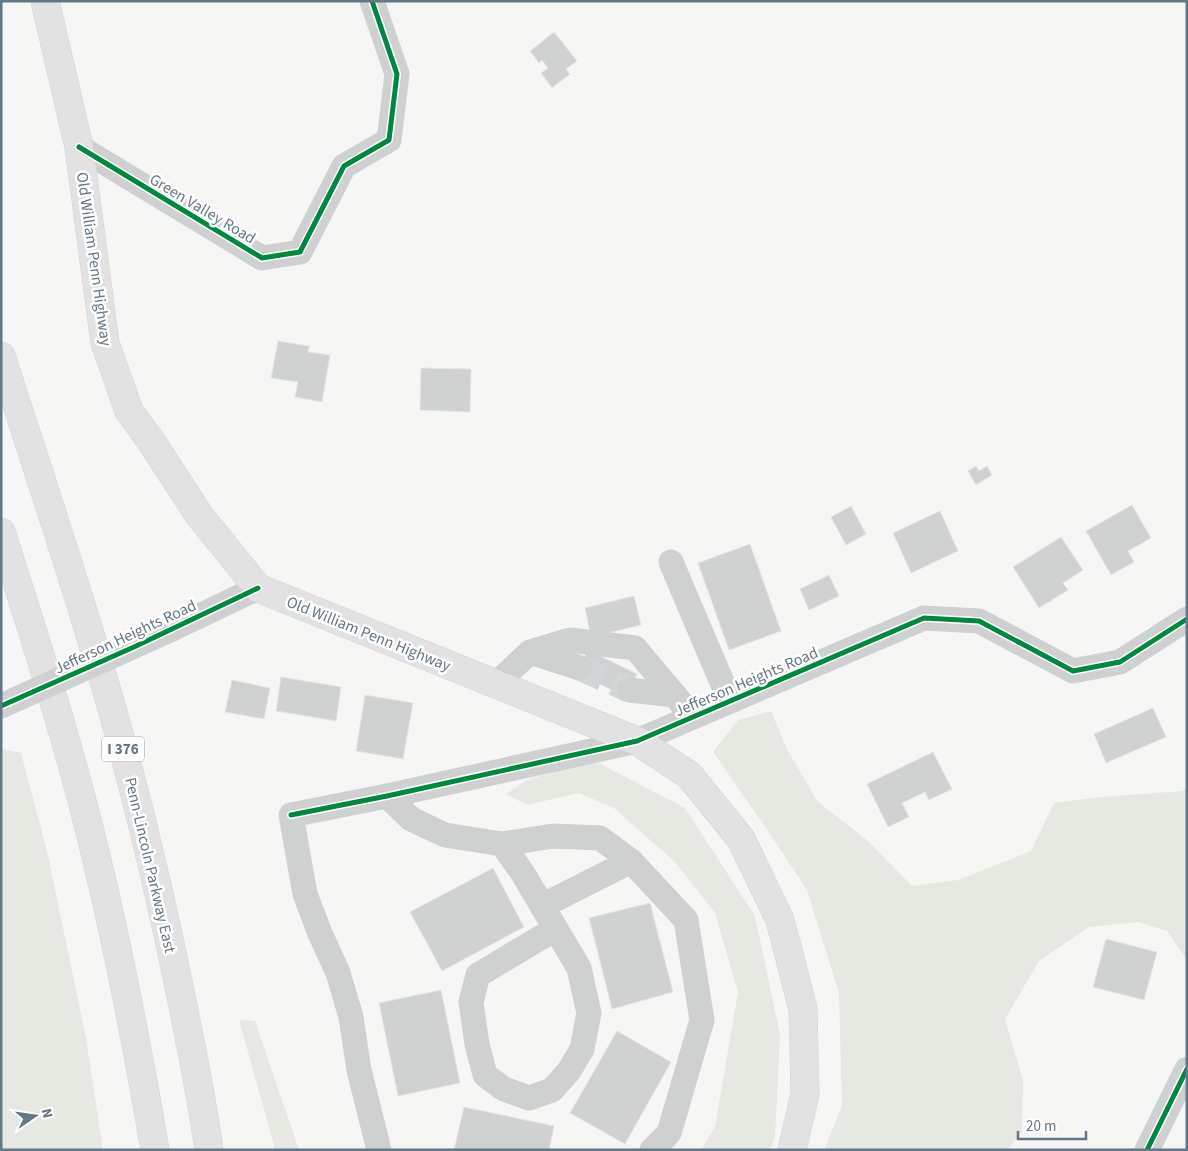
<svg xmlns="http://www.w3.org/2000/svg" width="1188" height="1151" font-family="'Source Sans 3',sans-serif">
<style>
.green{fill:#e6e9e2}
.building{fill:#d0d2d2;stroke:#e5e5e4}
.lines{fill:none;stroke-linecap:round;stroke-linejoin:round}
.minor-tunnel{stroke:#d1d6d9;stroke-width:25;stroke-dasharray:25 12;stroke-linecap:butt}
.major-casing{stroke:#d1d3d3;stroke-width:29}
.highway-casing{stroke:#d3d4d4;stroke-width:29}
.minor{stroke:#cfd1d1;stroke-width:25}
.major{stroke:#e2e2e3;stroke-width:28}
.highway{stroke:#e2e2e3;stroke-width:28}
.minor-bridge{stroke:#cfd1d1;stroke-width:25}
.cycleway-casing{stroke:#fff;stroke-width:8}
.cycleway{stroke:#00873e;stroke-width:5}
.labels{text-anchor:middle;stroke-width:5;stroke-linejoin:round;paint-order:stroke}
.shield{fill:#fff;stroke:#92a0ab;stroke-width:1}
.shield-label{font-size:15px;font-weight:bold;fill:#637787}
.street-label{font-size:16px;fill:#637787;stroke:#fff}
</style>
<rect width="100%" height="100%" fill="#f6f6f4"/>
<path class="green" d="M771,711l16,38 30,52 51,40 44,45 46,-6 73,-29 23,-48 47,-6 81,-6 5,-2v166l-3,1 -17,-25 -29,-9 -49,5 -50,34 -34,58 18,62 -1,51 -15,18h-183l18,-44 -3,-113 -32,-103 -41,-62 -53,-76 25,-32z
M1,749l20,4 26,98 39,187 17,112h-102z
M593,760l92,48 70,108 25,119 -5,102 -5,13h-69l14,-23 23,-135 -23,-79 -39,-50 -62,-55 -35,-15 -52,12 -21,-11 21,-14z
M239,1020l16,1 44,129h-25l-1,-9z"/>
<path class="building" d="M554,32l23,29 -11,8 4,5 -18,14 -11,-15 7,-5 -6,-8 -3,3 -9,-12z
M278,341l31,5 -1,6 22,3 -8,47 -27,-5 3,-15 -27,-4z
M421,368l50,1 -1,43 -50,-2z
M976,466l3,5 8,-5 5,9 -16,10 -8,-14z
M1132,505l19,33 -23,13 6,11 -23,13 -25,-44z
M851,506l15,28 -20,11 -15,-28z
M940,511l18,40 -47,22 -18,-40z
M1061,537l22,33 -20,13 5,7 -29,18 -26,-41z
M750,544l31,87 -52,19 -31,-87z
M829,575l10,21 -30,14 -9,-21z
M634,596l7,29 -50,12 -6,-29z
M588,650l49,24 -11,23 -49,-24z
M281,677l60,10 -5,34 -60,-10z
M232,680l38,8 -6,31 -39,-7z
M365,695l48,8 -10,56 -47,-8z
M1153,708l13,29 -60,26 -12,-29z
M933,752l19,37 -23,11 -4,-8 -23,11 7,14 -21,10 -21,-43z
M493,868l31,59 -82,44 -32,-59z
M650,903l23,89 -61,17 -23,-91z
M1106,939l51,13 -13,48 -51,-13z
M441,990l19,93 -62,13 -19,-93z
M617,1031l54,31 -46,82 -55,-31z
M464,1107l90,19 -5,24h-95z"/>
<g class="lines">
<path class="minor-tunnel" d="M580,668l49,22"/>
<defs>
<path id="major" d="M45,1l34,146 26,196 24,68 22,30 48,74 59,73 379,153 52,34 52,64 39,81 23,89 2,85 -13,56"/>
<path id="highway" d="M1,356c30,92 60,183 88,275 37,120 67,242 92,365 10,51 21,102 28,154
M1,532c34,106 68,212 94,320 24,99 43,198 60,298"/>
</defs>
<use href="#major" class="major-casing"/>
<use href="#highway" class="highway-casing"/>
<path class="minor" d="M79,147l183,111 38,-6 44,-86 45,-26 8,-66 -25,-73
M671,562l59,139
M172,629l86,-41
M530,652l50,16
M496,684l34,-32 40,-12 65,8 58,69
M629,690l46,5
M387,796l24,23 34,16 57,9 51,-8 47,2 31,23 55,59 16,100 -33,113 -17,17
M502,844l20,28 57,96 10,45 -7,36 -13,22 -17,19 -23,8 -25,-9 -19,-14 -8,-31 -6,-42 7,-27 77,-46
M542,906l89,-45
M379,1150l-20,-80 -8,-53 -13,-44 -19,-42 -14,-37 -14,-79 96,-19 250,-55 287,-123 55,3 94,50 47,-9 67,-43
M1147,1150l40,-81"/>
<use href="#major" class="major"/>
<use href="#highway" class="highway"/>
<path class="minor-bridge" d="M1,706l171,-77"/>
<defs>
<path id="cycleway" d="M79,147l183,111 38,-6 44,-86 45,-26 8,-66 -25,-73
M1,706l133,-59 124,-59
M291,815l96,-19 250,-55 287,-123 55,3 94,50 47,-9 67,-43
M1147,1150l40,-81"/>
</defs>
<use href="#cycleway" class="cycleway-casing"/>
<use href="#cycleway" class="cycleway"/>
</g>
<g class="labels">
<rect class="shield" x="102" y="736.5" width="42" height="25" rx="4"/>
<g class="shield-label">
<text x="123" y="754">I 376</text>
</g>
<g class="street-label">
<text transform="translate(203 208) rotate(31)" y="6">Green Valley Road</text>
<text transform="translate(95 259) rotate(82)" y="6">Old William Penn Highway</text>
<text transform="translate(369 633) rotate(22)" y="6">Old William Penn Highway</text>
<text transform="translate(125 636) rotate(-25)" y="6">Jefferson Heights Road</text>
<text transform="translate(746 681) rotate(-23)" y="6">Jefferson Heights Road</text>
<text transform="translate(151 865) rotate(77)" y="6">Penn-Lincoln Parkway East</text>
</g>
</g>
<rect width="1188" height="1151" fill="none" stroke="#637787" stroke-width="5"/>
<g transform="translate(35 1116) rotate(77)" stroke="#ffffff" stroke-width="4" paint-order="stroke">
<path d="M0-4L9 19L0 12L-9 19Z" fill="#637787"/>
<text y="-8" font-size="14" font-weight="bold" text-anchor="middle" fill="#637787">N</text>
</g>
<path d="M1018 1131v8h68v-8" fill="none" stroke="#637787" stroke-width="2.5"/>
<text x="1026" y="1131" font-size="15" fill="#637787" stroke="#ffffff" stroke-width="4" paint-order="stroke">20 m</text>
</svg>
